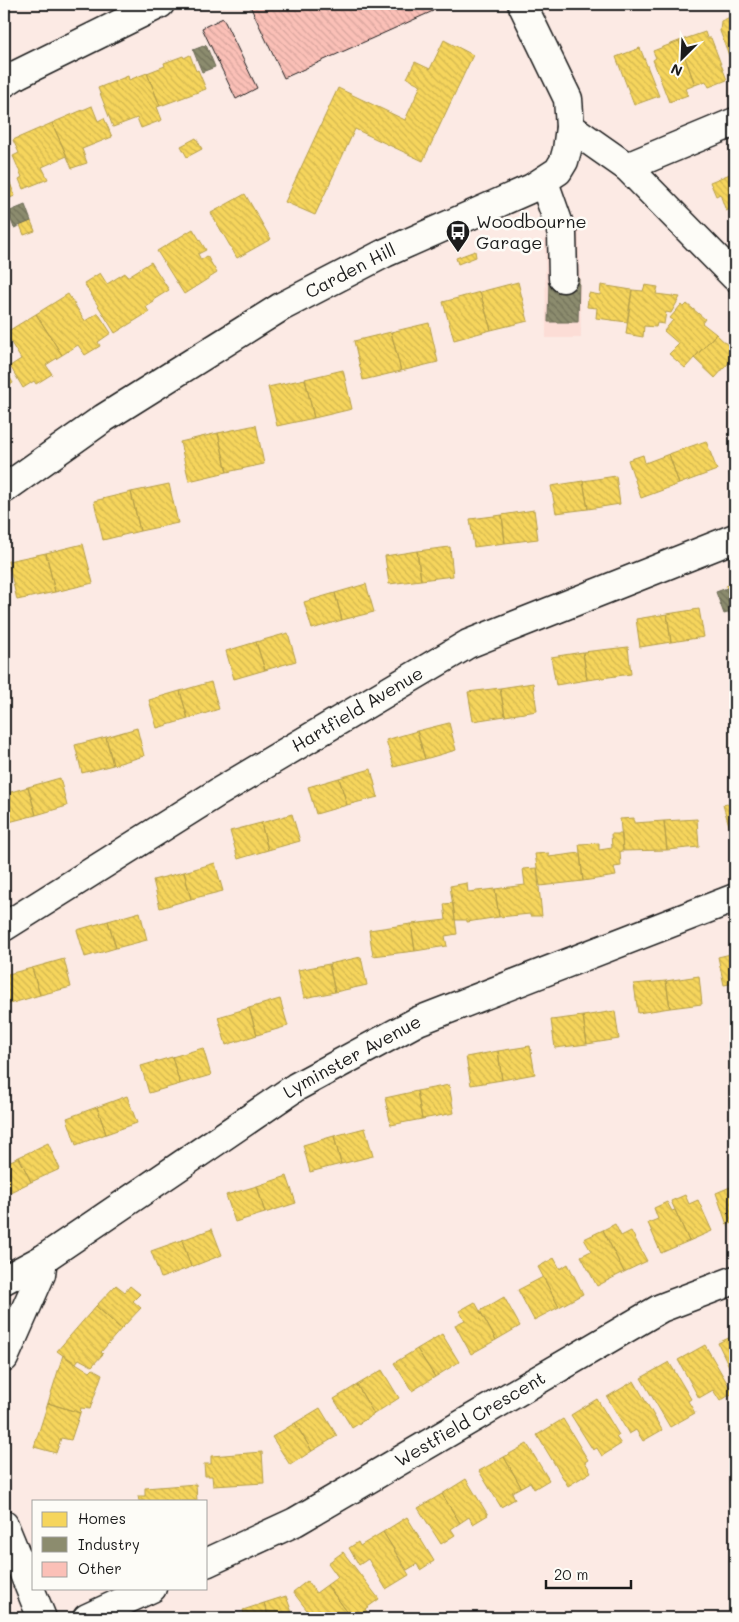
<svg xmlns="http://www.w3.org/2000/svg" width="739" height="1622" font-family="Mali,sans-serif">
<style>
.built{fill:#fcddd6}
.homes{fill:url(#homes-back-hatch);stroke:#b59e49}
.industry{fill:url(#industry-back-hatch);stroke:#6a6a55}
.building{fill:url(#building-back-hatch);stroke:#1c1c1c}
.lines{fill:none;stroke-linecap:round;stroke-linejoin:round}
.minor-casing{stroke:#1c1c1c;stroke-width:31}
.minor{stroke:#fdfcf7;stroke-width:28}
.labels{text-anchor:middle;stroke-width:5;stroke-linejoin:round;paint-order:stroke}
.poi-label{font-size:18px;fill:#1c1c1c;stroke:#fdfcf7;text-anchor:start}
.street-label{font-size:18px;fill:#1c1c1c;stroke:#fdfcf7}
</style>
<defs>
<pattern id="homes-back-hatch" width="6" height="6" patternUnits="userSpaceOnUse" patternTransform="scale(1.25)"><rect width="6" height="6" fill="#f6d55c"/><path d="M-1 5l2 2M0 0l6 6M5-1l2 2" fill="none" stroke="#d2b64f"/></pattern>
<pattern id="industry-back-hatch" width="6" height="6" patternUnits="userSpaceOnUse" patternTransform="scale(1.25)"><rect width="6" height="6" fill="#8c8c6e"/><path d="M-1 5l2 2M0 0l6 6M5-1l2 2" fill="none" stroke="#72725a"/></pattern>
<pattern id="building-back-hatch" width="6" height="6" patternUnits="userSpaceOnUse" patternTransform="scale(1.25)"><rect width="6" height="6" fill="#fbc0b7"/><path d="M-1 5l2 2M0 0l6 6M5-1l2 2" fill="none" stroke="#d7a49d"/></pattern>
</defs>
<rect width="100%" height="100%" fill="#fceae4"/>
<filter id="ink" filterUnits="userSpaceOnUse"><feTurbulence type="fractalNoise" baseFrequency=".02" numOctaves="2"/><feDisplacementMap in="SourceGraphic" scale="10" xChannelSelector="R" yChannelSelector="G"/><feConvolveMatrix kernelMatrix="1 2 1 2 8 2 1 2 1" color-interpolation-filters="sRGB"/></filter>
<g filter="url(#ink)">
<path class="built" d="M579,225l2,113h-35l-1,-99z"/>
<path class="homes" d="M735,15v57l-15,-41 1,-10z
M705,32l2,6h4l16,42 -18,7 -3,-6 -11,4 -16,-44z
M444,40l29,15 -50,106 -68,-32 -40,86 -30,-13 53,-114 67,32 16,-35 -14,-7 8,-16 15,7z
M679,41l16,44 -10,4 3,6 -19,7 -16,-42 3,-2 -3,-7z
M640,48l19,48 -25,9 -18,-48z
M190,55l6,16 2,-1 8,19 -46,17 -13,-33 18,-7 -1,-3 19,-7 1,2z
M147,73l13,33 -3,1 5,13 -21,8 -4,-10 -24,9 -15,-39 30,-12 1,4z
M92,106l6,15 6,-3 8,19 -30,12 5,14 -15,5 -20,-45z
M52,123l15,33 -25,11 6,12 -25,10 -4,-10 3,-2 -9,-21 6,-3 -6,-13z
M196,138l6,11 -15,8 -6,-11z
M735,172v35l-9,4 -6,-17 -4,2 -6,-14z
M8,178l7,18 -11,4v-20z
M245,194l26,45 -34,19 -26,-45z
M31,221l4,10 -11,4 -4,-10z
M193,229l13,21 -8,4 3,6 6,-4 10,17 -33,21 -27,-43z
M475,251l1,6 -18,7 -2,-6z
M151,262l18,28 -16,10 1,2 -8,5 3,5 -34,21 -31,-50 16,-10 7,11 18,-11 2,4z
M518,282l10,39 -37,9 -11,-38z
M601,285l31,5 -5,32 -31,-4 1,-10 -10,-1 2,-14 11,2z
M645,285l13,2 -2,7 24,3 -9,16 -5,-1 -2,12 -7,-1 -1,4 -12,-1 -1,11 -17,-3 6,-44 11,1z
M480,292l11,38 -37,10 -11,-38z
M68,294l17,27 13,-8 13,20 -13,9 2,4 -15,9 -7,-10 -16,10 -26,-41z
M687,304l18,15 -3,4 14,11 -31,34 -16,-14 10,-10 -15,-13 9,-11 -3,-2 11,-13 3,2z
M36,314l26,41 -16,10 6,9 -16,10 -2,-3 -11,7 -13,-22 11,-7 -16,-26z
M429,323l9,39 -37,9 -10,-39z
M391,332l10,39 -38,9 -9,-39z
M716,334l19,18v4l-20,22 -21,-20z
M4,367l9,16 -9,6z
M343,370l9,39 -38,9 -9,-39z
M305,379l9,39 -37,8 -9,-39z
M256,425l8,39 -37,8 -9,-39z
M218,433l9,39 -38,9 -9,-39z
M706,441l11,29 -38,14 -10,-30z
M669,454l10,30 -38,14 -13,-38 15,-5 2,8z
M616,476l4,28 -32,5 -5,-28z
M583,481l5,28 -32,4 -5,-27z
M169,484l9,39 -38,8 -9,-39z
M131,492l9,39 -37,9 -9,-39z
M534,510l4,29 -33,4 -3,-28z
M502,515l3,28 -31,4 -4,-28z
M83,544l10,39 -38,9 -9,-39z
M450,547l3,29 -32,4 -4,-29z
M417,551l4,29 -32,4 -4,-28z
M46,553l9,39 -38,8 -9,-39z
M735,583v28l-9,-25z
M366,584l8,28 -32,8 -7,-27z
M335,593l7,27 -30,9 -8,-27z
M699,609l5,28 -33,5 -4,-28z
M667,614l4,28 -31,5 -4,-28z
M288,633l8,28 -31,9 -9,-28z
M256,642l9,28 -31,9 -8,-28z
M628,647l3,27 -44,6 -4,-28z
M583,652l4,28 -31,5 -5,-28z
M211,682l8,27 -31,10 -8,-28z
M533,683l4,28 -32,5 -5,-28z
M500,688l5,28 -32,5 -5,-29z
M180,691l8,28 -31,9 -8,-28z
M449,723l7,27 -31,9 -8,-28z
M137,728l7,28 -31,9 -7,-28z
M417,731l8,28 -31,8 -8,-27z
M106,737l7,28 -31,8 -7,-28z
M371,769l7,28 -31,8 -8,-27z
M60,778l7,28 -31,9 -8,-28z
M339,778l8,27 -31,9 -8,-27z
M28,787l8,28 -31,8 -1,-5v-24z
M735,802v29l-4,1 -8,-27z
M292,814l8,27 -32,9 -7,-27z
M634,818v5l30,-2 3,29 -44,1 -3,-32z
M697,819l2,28 -32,3 -3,-29z
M261,823l7,27 -30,9 -8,-28z
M611,834h11l1,17h-3l1,15 -7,1 2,9 -33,5 -4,-37 20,-1v7l13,-2z
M549,853v4l31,-4 3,28 -43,5 -5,-32z
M215,863l8,28 -32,8 -7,-27z
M537,868l5,48h-12v-2l-31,3 -4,-28 30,-4 -2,-16z
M184,872l7,27 -31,9 -7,-28z
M467,883l1,9 27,-3 4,28 -32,5v-2h-12l-5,-34z
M453,903l4,31 -12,2 2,10 -32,5 -4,-27 35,-4 -2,-16z
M140,912l7,28 -31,8 -8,-27z
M108,921l8,27 -31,9 -8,-27z
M411,924l4,27 -42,5 -4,-26z
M735,953v30l-11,2 -6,-28z
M361,957l6,28 -32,7 -6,-28z
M64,959l7,28 -31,8 -8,-27z
M329,964l6,28 -31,6 -6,-28z
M32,968l8,27 -31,9 -5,-20v-9z
M699,976l3,28 -32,4 -4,-27z
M666,981l4,27 -32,5 -4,-29z
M280,999l8,27 -31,9 -8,-27z
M249,1008l8,27 -31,10 -8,-28z
M615,1011l4,28 -32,5 -4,-28z
M583,1016l4,28 -32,4 -4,-28z
M530,1046l5,28 -33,6 -4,-29z
M203,1048l8,27 -31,9 -8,-27z
M498,1051l4,29 -31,5 -5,-28z
M172,1057l8,27 -31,9 -8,-27z
M449,1085l5,28 -32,6 -5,-28z
M417,1091l5,28 -31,6 -6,-27z
M127,1096l10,27 -31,11 -9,-27z
M97,1107l9,27 -30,11 -9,-27z
M365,1128l8,28 -32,8 -7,-28z
M334,1136l7,28 -31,8 -7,-27z
M48,1143l12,26 -29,13 -12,-25z
M19,1157l12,25 -27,13v-31z
M287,1176l9,27 -31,10 -8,-27z
M735,1185v37l-8,3 -11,-32z
M257,1186l8,27 -30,9 -9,-27z
M685,1195l4,9 9,-4 14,31 -23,10 -18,-40z
M667,1202l5,9 3,-1 14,31 -28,12 -13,-30 10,-4 -4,-11z
M615,1224l6,12 10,-5 16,30 -23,11 -21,-42z
M212,1229l10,26 -31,12 -9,-27z
M603,1230l21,42 -27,14 -16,-30 10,-5 -7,-12z
M182,1240l9,27 -30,11 -10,-27z
M554,1258l6,11 8,-5 15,30 -24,13 -21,-40z
M543,1277l16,30 -25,13 -16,-30z
M116,1285l9,7 5,-6 10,8 -7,7 8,7 -20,21 -25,-23z
M504,1297l16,29 -24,14 -16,-29z
M475,1302l21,38 -25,14 -16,-29 10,-5 -6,-9z
M96,1306l25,23 -20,23 2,2 -11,12 -13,-7 -4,5 -18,-13z
M442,1334l17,28 -24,15 -18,-28z
M735,1335v44l-17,-36z
M705,1345l28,48 -13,8 -7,-11 -14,8 -21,-38z
M417,1349l18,28 -23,14 -18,-28z
M63,1355l27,17 3,-3 9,5 -12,35 -9,-1 -1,5 -32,-10z
M669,1362l22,37 -3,2 7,12 -25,14 -29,-49z
M382,1370l17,28 -25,16 -17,-29z
M634,1381l28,49 -19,11 -7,-11 -7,4 -22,-37z
M357,1385l17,29 -22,14 -18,-29z
M597,1399l22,36 -3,2 5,7 -19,12 -5,-8 -4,2 -22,-35z
M48,1403l32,10 -9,27 -10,-2 -5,15 -22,-6z
M320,1408l17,28 -25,15 -17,-28z
M563,1419l25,41 -3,2 6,10 -23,14 -31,-51z
M295,1423l17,28 -22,14 -18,-28z
M527,1444l22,36 -15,9 -4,-7 -9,5 -17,-30z
M262,1452l2,31 -51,3 -1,-10h-7l-1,-12h7v-8z
M504,1457l17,30 -9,5 3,7 -14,8 -22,-36z
M466,1479l22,36 -15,9 -4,-7 -9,6 -18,-29z
M196,1484l1,17h-58l-1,-5h7v-8z
M442,1494l18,29 -9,6 4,6 -14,9 -23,-36z
M407,1517l27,44 -14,9 -3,-6 -10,6 -24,-38z
M383,1532l26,43 -23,14 -18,-30 -9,6 -10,-17 9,-6 2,4z
M343,1552l36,47 -14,10 6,8 -2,1h-17l-25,-33 11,-8 -10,-14z
M307,1581l9,12 11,-8 25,33h-39l-20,-26z
M286,1596l8,22h-25l-5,-15z
M264,1603l5,15h-24l-2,-8z"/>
<path class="industry" d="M206,45l9,22 -13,5 -9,-22z
M25,205l6,16 -17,7 -6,-16z
M549,278h30l-1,44h-30z
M727,588l8,23 -11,3 -8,-22z"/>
<path class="building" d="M255,4h175l3,7 -149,67 -34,-72z
M223,18l34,70 -21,11 -34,-71z"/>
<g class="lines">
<defs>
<g id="minor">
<path d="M4,83l14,-9 142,-70"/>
<path d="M570,127l57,40 108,110"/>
<path d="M627,167l108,-45"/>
<path d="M544,182l18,51 1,45"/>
<path id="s1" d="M4,489l100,-71 177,-111 104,-54 147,-65 26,-17 6,-10 3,-11 3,-23 -2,-28 -46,-95"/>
<path id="s2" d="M4,927l213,-134 251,-149 267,-106"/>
<path id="s3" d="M4,1280l39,-21 253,-172 122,-66 317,-123"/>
<path d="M4,1358l37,-84 2,-15"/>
<path d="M4,1525l38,93"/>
<path id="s4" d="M206,1563l89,-41 366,-214 74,-28"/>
<path d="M87,1618l65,-30"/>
</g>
</defs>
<use href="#minor" class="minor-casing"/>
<use href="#minor" class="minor"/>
</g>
</g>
<defs>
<symbol id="bus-pin" viewBox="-11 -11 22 30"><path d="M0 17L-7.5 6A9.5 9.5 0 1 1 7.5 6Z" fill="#1c1c1c" stroke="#fdfcf7"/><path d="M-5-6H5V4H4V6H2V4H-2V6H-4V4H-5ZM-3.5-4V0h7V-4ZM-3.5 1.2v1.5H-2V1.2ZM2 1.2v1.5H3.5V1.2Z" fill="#fff"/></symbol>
</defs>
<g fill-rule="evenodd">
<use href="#bus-pin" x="444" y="218" width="28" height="38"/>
</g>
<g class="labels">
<g class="poi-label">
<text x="476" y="228">Woodbourne<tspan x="476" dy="21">Garage</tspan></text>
</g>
<g class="street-label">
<text dy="6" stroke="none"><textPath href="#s1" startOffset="410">Carden Hill</textPath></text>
<text dy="6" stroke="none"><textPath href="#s2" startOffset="415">Hartfield Avenue</textPath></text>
<text dy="6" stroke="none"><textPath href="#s3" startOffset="414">Lyminster Avenue</textPath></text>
<text dy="6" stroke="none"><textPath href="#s4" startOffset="301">Westfield Crescent</textPath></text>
</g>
</g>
<rect width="739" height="1622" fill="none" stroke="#fdfcf7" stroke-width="20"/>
<rect x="10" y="10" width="719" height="1602" fill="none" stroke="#1c1c1c" stroke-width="2" filter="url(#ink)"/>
<rect x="32" y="1500" width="175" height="90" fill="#fdfcf7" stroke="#a3a29f"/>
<rect x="42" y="1512" width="25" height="15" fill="#f6d55c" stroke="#a3a29f"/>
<text x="78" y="1524" font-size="15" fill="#1c1c1c">Homes</text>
<rect x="42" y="1537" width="25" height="15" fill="#8c8c6e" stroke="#a3a29f"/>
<text x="78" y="1550" font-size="15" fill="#1c1c1c">Industry</text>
<rect x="42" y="1562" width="25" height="15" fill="#fbc0b7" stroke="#a3a29f"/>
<text x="78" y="1574" font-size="15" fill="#1c1c1c">Other</text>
<g transform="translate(682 58) rotate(204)" stroke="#fdfcf7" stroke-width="4" paint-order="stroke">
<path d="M0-4L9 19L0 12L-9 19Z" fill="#1c1c1c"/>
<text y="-8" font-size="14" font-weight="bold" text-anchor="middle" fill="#1c1c1c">N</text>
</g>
<path d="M546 1580v8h85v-8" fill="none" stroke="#1c1c1c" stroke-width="2.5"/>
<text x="554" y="1580" font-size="15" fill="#1c1c1c" stroke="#fdfcf7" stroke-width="4" paint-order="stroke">20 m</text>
</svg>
